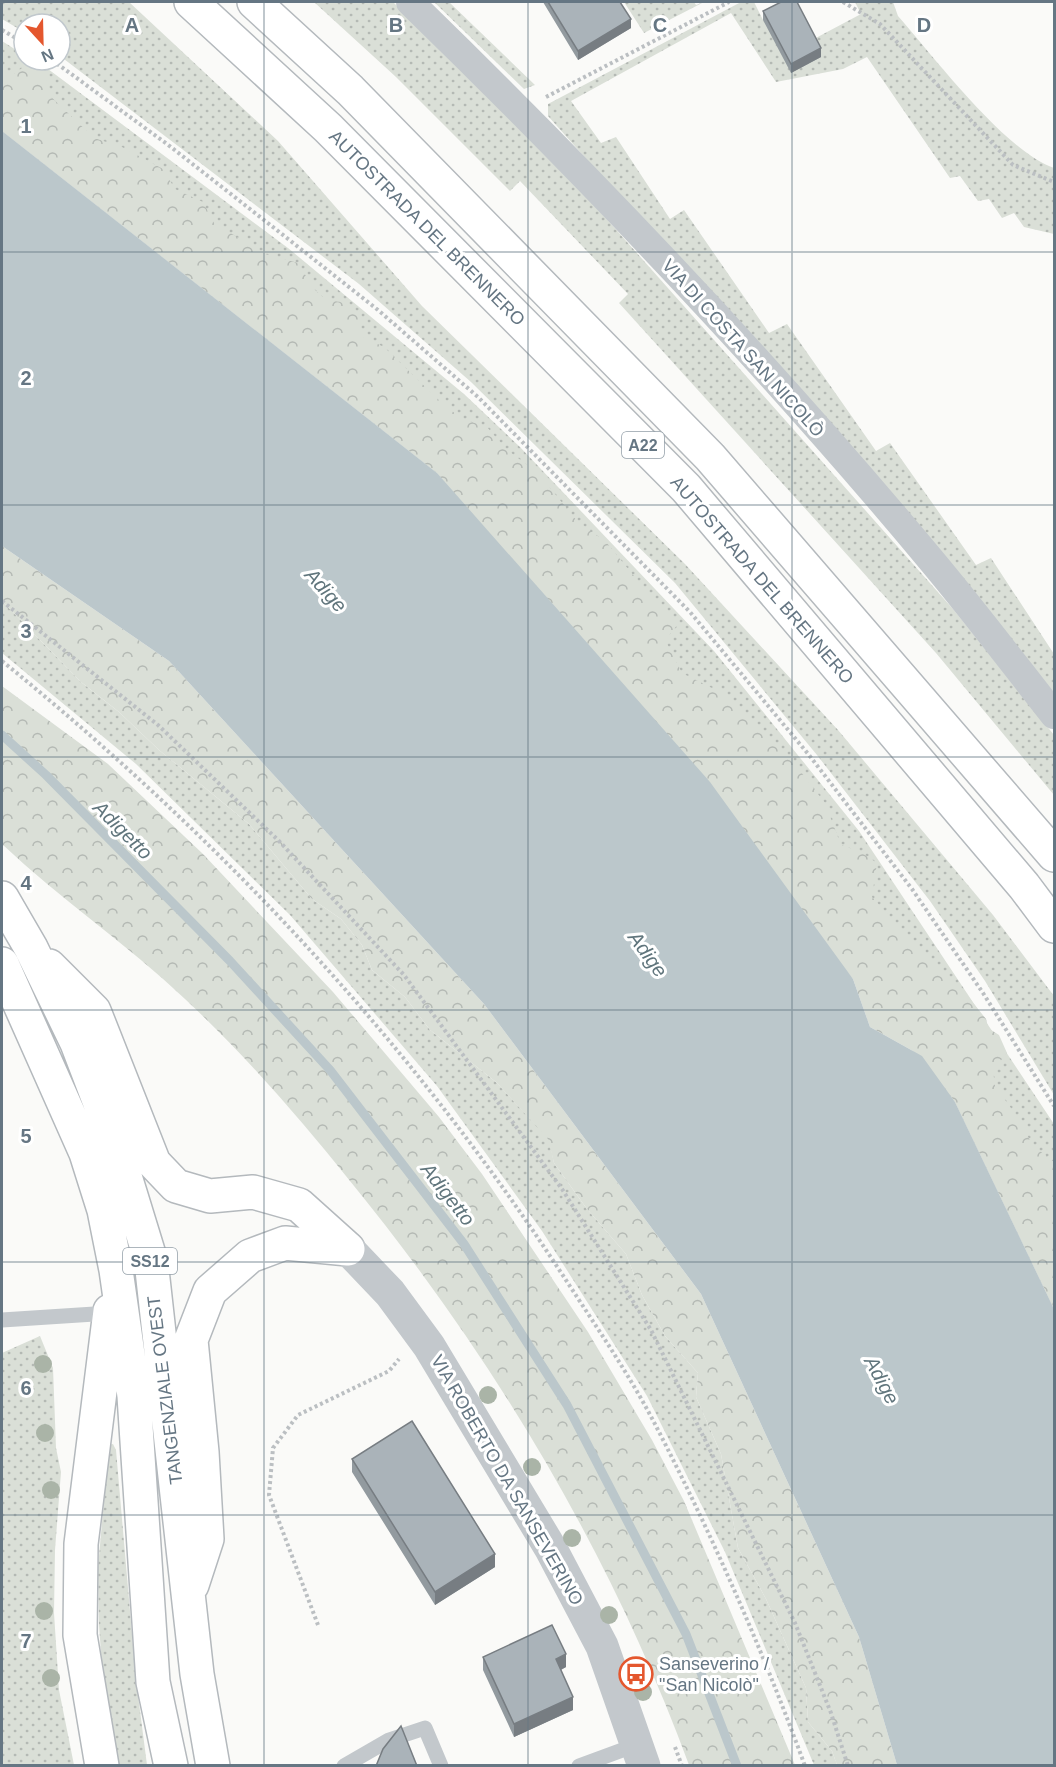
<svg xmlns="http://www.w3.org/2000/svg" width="1056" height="1767" font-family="Helvetica,sans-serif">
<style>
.grass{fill:url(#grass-dots)}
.forest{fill:url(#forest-crowns)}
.water{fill:#bbc7cb}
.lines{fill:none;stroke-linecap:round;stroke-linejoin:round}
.stream{stroke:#bbc7cb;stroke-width:9}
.trunk-casing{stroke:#b4b9bd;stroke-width:36}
.motorway-casing{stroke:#b4b9bd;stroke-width:36}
.path{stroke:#bbbfc2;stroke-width:4;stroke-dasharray:3 3;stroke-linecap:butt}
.service{stroke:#c3c8cc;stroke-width:15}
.minor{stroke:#c3c8cc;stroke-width:28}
.tertiary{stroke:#c3c8cc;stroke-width:33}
.trunk{stroke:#fff;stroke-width:33}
.motorway{stroke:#fff;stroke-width:33}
.tree{fill:#aab4a7}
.wall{fill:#929a9f}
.shaded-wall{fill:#777d82}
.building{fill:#aab3b9;stroke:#777d82;stroke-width:1.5}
.grid{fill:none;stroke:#657683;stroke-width:1.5;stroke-opacity:0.55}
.labels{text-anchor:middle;stroke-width:6;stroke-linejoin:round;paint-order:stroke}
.shield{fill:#fff;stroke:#939fa8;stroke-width:1.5}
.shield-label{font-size:16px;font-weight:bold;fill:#657683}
.street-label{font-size:18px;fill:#657683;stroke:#fff}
.poi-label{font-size:18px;fill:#657683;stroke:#fff;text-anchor:start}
.water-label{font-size:20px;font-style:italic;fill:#60757c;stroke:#fff}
.grid-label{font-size:20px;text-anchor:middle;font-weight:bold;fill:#657683;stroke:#fff;stroke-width:6;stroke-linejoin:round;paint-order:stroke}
</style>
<defs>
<pattern id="grass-dots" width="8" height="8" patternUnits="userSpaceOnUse" patternTransform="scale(1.5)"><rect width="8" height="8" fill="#dadfd7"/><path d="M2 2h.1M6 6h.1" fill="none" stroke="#b4b9b4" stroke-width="1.8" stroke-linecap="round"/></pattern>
<pattern id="forest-crowns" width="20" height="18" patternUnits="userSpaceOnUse" patternTransform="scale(1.5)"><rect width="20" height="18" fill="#dadfd7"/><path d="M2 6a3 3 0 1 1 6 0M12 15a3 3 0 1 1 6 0" fill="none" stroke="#b4b9b4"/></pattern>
</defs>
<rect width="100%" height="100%" fill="#fafaf8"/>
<path class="grass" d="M2,2h127l149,139 144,165 263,258 153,166 155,185 61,81v99l-69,-114 -55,-80 -113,-146 -142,-172 -204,-201 -112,-98 -299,-228v-32h-36v8l-22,-13z
M314,2h79l187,187 373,420 101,126v60l-118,-142 -317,-350 9,-9 -108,-113 -10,10 -114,-114z
M434,2h15l86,83 -11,4z
M624,2h70l2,3 8,-3 -60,31z
M741,2h13l9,18 49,20 49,-26 -6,-12h38l5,14c36,41 108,136 156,152v66l-30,-7 -10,-14 -12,5 -13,-19 -11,2 -18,-25 -10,2 -83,-121 -24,12 -67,13 -45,-69 -160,88 30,42 15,-6 54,82 14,-9 85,123 18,-9 89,127 14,-8 86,122 15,-7 63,96v46l-201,-242 -305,-342v-12z
M2,41l22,14v5h9l15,9 240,179 176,146 56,53 194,204 145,180 195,293v185l-99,-207 -518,-629 -435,-342z
M2,601l79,81 38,30 40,38 90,74 63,75 29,20 21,26 10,25 33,27 25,33 66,52 53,57 5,24 33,46 39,45 16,41 23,41 33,37 -2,24 25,57 17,94 28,51 40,89 2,34 24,29 5,14h-23l-89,-213 -78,-156 -105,-165 -105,-145 -147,-171 -154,-151 -134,-111z
M40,1336l13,32 3,80 5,24 -6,78 -1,63 5,77 15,75h-72v-412z
M113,1444l3,6 20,230 11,85h-28l-17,-98 -3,-42 -1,-58 11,-122z"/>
<path class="forest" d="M26,65l14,6 9,12 -2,10 47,45 28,9 41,22 12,20 28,13 11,21 51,31 33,9 16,26 11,10 19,4 17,17v16l23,11 61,59 18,13 24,8 19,22 32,24 39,48 29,21 42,51 31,30 -14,17 17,33 44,22 61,59 38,49 16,42 20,7 16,11 -5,34 72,80 19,13 23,29 2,9 11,7 8,18 -14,17 2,16 26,36 11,23 22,17v147l-99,-207 -33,-46 -52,-29 -17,-48 -416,-506 -435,-342v-62l12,5z
M2,546l167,115 315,343 217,290 158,343 38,128h-60l-5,-14 -24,-29 -2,-34 -40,-89 -28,-51 -17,-94 -25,-57 2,-24 -33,-37 -23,-41 -16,-41 -39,-45 -33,-46 -6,-24 -52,-57 -66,-52 -25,-33 -33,-27 -10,-25 -21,-26 -29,-20 -63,-75 -90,-74 -40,-38 -38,-30 -79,-81z
M2,686l106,78 95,90 130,138 106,125 43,57 106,158 64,108 32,61 111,264h-106c-78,-212 -196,-409 -339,-584 -51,-64 -105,-126 -165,-182 -58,-55 -125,-100 -183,-155z"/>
<path class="water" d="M2,131l435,342 273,309 143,197 17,48 52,29 33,46 99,207v456h-157l-38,-128 -158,-343 -217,-290 -315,-343 -167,-115z"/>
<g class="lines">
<path class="stream" d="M2,735l44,40 184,186 100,109 134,174 103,161 119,229 51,132"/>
<defs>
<path id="trunk" d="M2,898l29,50 46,95 36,94 38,124 46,413 16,92
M2,964l84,189 18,57 12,60 18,126 19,286 18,84
M49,966l45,45 60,152 22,23 34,10 43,-4 46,13 49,44
M192,1585l15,-46 -5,-87 -11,-112 19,-49 40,-35 35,-13 63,6
M102,1766l-22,-131 1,-91 29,-233"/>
<path id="motorway" d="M191,2l137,126 358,360 338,398 30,40
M254,2l96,88 360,367 344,398"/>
</defs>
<use href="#trunk" class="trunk-casing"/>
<use href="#motorway" class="motorway-casing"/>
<path class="path" d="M843,2l37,22 133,141 41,17
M2,30l22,13
M52,60l115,84 111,87 100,79 100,87 212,215 119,143 103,134 71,104 71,113
M546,97l183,-95
M2,601l156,124 121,116 125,134 158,214 89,141 144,293 36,90 17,53
M2,661c218,177 406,378 560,613 33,51 68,101 95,154 56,109 106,223 148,338
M318,1625l-49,-130 4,-47 25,-33 91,-44 10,-12
M675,1747l7,19"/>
<path class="service" d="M2,1320l108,-7
M344,1766l45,-26 36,-12 16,38
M579,1766l57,-21"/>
<path class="minor" d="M410,2c182,177 358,362 521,558 42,50 82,103 123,155"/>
<path class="tertiary" d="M348,1249l42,44 39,53 122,203 51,97 42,120"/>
<use href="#trunk" class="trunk"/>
<use href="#motorway" class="motorway"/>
</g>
<g class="tree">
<circle cx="43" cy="1364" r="9"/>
<circle cx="488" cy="1395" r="9"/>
<circle cx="45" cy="1433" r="9"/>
<circle cx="532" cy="1467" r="9"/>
<circle cx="51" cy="1490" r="9"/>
<circle cx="572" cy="1538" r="9"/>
<circle cx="44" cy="1611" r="9"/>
<circle cx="609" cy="1615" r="9"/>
<circle cx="51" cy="1678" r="9"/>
<circle cx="643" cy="1692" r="9"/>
</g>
<path class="wall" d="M543,2h77l11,26 -53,32z
M763,11l58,46 -30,16 -28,-53z
M352,1459l143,108 -60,38 -83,-133z
M483,1657l83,10 -5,3 12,40 -59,27 -31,-67z"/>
<path class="shaded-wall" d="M631,19v9l-53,32v-9z
M821,48v9l-30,16v-9z
M495,1554v13l-60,38v-13z
M566,1654v13l-10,5v-13z
M573,1697v13l-59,27v-13z"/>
<path class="building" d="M548,2h72l11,17 -53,32z
M781,2h16l24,46 -30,16 -28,-53z
M412,1421l83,133 -60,38 -83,-133z
M552,1625l14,29 -10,5 17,38 -59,27 -31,-67z
M401,1726l16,40h-41l7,-17z"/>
<path class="grid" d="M264,2v1764M528,2v1764M792,2v1764M2,252h1052M2,505h1052M2,757h1052M2,1010h1052M2,1262h1052M2,1515h1052"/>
<defs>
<symbol id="bus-ring" viewBox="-11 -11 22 22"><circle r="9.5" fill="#fff" stroke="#e4572e" stroke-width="1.5"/><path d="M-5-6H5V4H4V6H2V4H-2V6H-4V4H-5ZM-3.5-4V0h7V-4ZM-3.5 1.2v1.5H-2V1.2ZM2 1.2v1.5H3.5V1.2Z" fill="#e4572e"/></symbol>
</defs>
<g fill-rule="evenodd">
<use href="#bus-ring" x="617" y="1655" width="38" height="38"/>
</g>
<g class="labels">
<g class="shield">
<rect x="622" y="432" width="42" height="26" rx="4.5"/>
<rect x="123" y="1248" width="54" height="26" rx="4.5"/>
</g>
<g class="shield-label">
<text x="643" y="451">A22</text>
<text x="150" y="1267">SS12</text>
</g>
<g class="street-label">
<text transform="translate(427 228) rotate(45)" y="6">AUTOSTRADA DEL BRENNERO</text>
<text transform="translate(743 348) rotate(48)" y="6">VIA DI COSTA SAN NICOLÒ</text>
<text transform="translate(762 580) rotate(49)" y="6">AUTOSTRADA DEL BRENNERO</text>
<text transform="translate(165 1390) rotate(-97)" y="6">TANGENZIALE OVEST</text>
<text transform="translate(507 1480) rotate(60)" y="6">VIA ROBERTO DA SANSEVERINO</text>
</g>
<g class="poi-label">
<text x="659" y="1670">Sanseverino /<tspan x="659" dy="21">"San Nicolò"</tspan></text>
</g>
<g class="water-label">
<text transform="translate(326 590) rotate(48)" y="7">Adige</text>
<text transform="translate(123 830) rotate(45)" y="7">Adigetto</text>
<text transform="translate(648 954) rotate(54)" y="7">Adige</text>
<text transform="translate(448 1194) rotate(52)" y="7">Adigetto</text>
<text transform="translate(882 1380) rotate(62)" y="7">Adige</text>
</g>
</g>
<g class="grid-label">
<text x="132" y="32">A</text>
<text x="396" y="32">B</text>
<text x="660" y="32">C</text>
<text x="924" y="32">D</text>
<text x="26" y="133">1</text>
<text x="26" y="385">2</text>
<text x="26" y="638">3</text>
<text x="26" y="890">4</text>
<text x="26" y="1143">5</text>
<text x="26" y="1395">6</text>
<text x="26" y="1648">7</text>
</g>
<rect width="1056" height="1767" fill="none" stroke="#657683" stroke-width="6"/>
<g transform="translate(42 42) rotate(158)"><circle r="28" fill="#ffffff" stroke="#c1c8cd" stroke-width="1.5"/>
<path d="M0-4.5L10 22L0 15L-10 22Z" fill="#e4572e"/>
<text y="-9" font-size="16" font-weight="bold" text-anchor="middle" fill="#657683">N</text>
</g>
</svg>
